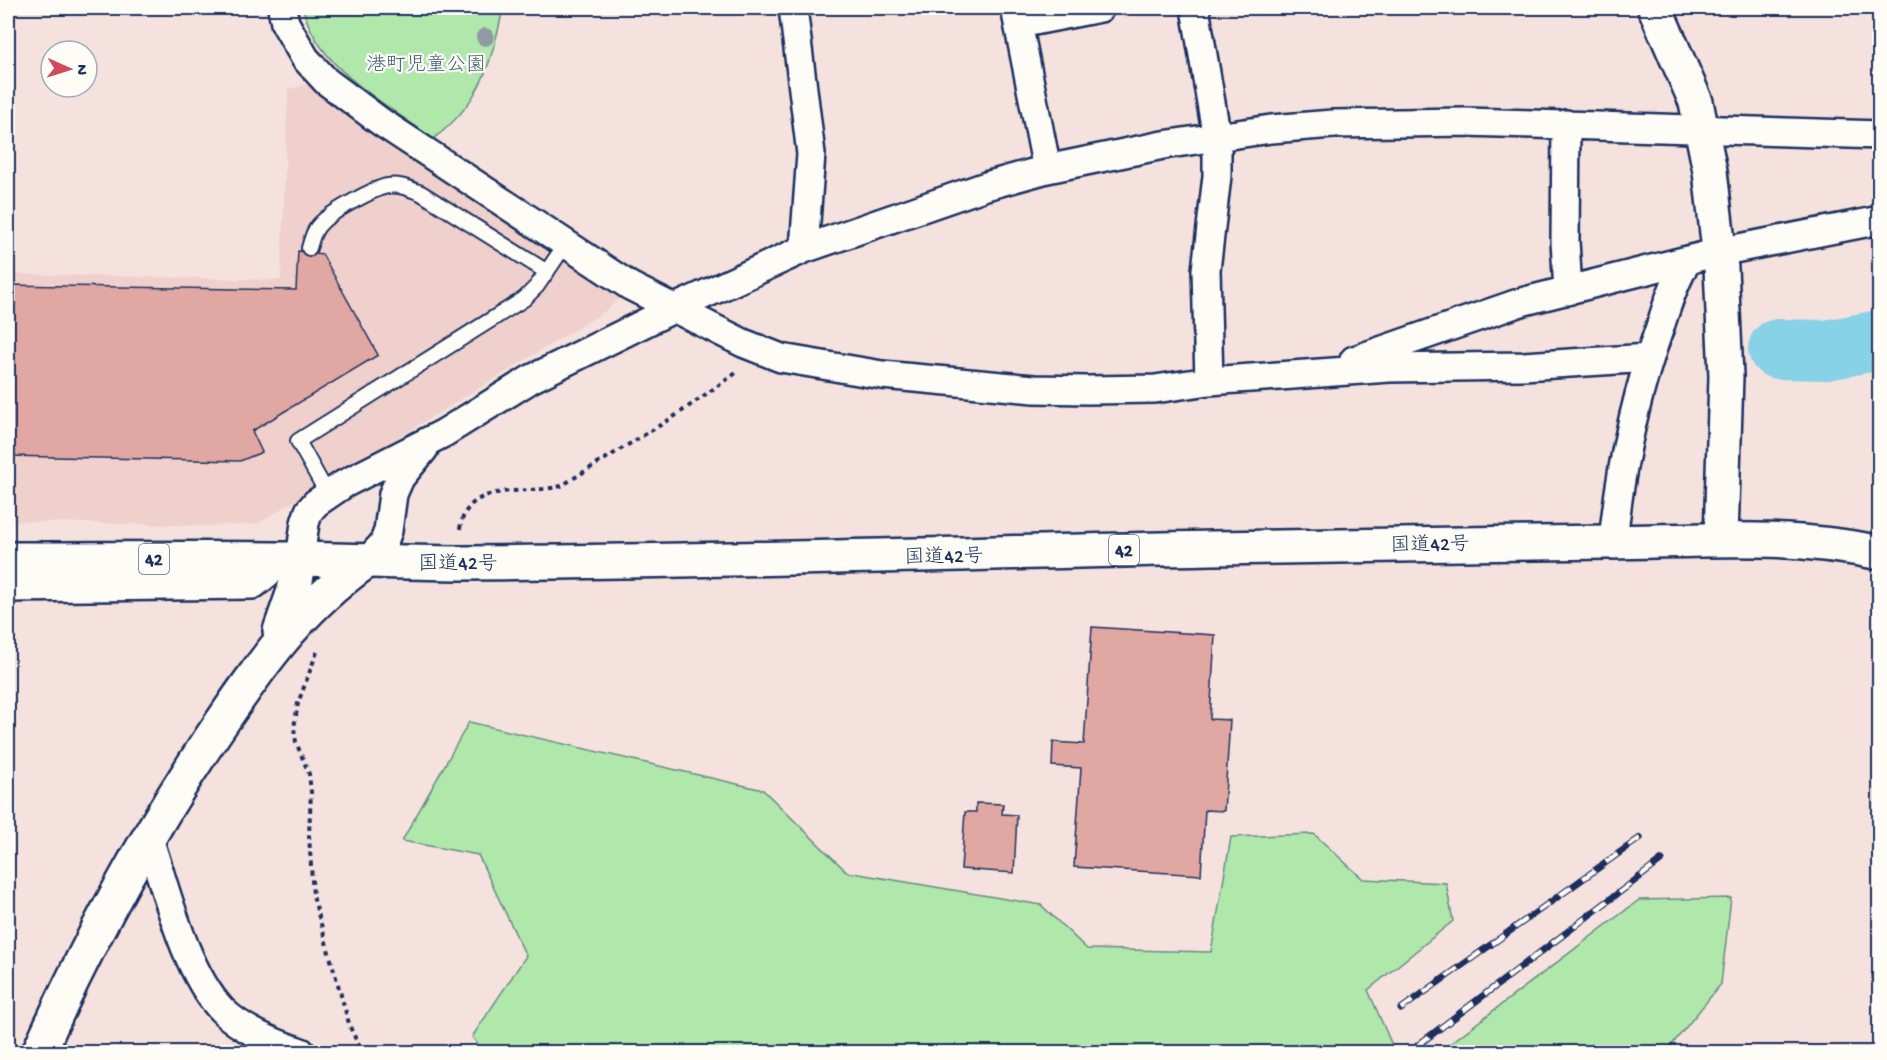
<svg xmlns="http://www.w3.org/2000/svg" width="1887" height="1060" font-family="'Gochi Hand','Klee One',sans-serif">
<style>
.built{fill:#efd0cc}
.green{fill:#b0e7ab;stroke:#668b84;stroke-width:1.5}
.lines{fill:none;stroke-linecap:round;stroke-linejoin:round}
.river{stroke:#87d2e7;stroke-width:60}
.building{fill:#e1a7a2;stroke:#1b2f5e;stroke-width:1.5}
.lane-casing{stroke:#1b2f5e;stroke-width:18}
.street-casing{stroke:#1b2f5e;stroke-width:32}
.secondary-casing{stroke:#1b2f5e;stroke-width:38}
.highway-casing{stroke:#1b2f5e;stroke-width:38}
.path{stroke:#1b2f5e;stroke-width:4;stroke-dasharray:4.5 4.5;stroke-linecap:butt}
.lane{stroke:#fdfcf7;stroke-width:14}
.street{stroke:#fdfcf7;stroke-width:27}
.secondary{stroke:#fdfcf7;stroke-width:33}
.highway{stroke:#fdfcf7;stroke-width:33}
.rail-casing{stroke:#1b2f5e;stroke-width:7}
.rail{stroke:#fdfcf7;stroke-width:4.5;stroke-dasharray:14;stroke-linecap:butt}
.tree{fill:#9199a2}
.labels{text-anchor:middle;stroke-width:4.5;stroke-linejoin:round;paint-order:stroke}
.shield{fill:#fdfcf7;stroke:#5f6c8c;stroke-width:1.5}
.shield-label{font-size:18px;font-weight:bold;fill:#1b2f5e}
.park-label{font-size:20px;fill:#405d71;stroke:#fdfcf7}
.street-label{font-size:20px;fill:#1b2f5e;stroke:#fdfcf7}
</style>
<rect width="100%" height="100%" fill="#f5e2de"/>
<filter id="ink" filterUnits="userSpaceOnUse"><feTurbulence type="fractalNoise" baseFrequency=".0167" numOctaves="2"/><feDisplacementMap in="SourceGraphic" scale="12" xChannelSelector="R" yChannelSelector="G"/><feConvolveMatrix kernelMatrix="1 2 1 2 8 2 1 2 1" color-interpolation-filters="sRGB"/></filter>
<g filter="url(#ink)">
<path class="built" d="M326,81l304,205 -20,22 -353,216 -49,2 -200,-5v-247l273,6 7,-191z"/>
<path class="green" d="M303,8h200c-11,55 -23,96 -70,131 -47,-36 -115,-69 -130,-131z
M469,722l294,68 84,82 194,33 46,44 124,3 20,-115 83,-3 49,45 83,4 7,38 -85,69 27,62h-911l-12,-15 54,-81 -48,-101 -76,-14z
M1731,898l-10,86 -55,68h-227l200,-152z"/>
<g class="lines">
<path class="river" d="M1778,349l48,1 54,-10"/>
</g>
<path class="building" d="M298,251l24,3 56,101 -126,76 10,21 -22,9 -232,-5v-171l288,5z
M1092,627l123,8 -5,84 20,1 -6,91 -19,-1 -4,65 -127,-8 7,-99 -29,-2 1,-24 31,2z
M976,803l27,1 -1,10 15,1 -3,58 -53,-4 4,-57h11z"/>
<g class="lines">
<defs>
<path id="lane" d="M309,248c3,-10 5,-19 13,-26 10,-10 52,-34 66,-36 12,-2 22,3 33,7l126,79
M328,495l-30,-54 226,-142 13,-13 30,-44"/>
<path id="street" d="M282,8l3,15 20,35 21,23 55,41 249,164 113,57 38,15 101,17 152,14 54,1 67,-1 54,-8 180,-13 134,-2 126,-8
M793,8l18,146 -7,95
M1015,8l32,161
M1195,8l22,130v38l-11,94 3,111
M1019,24l81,-16
M1566,124l-1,117 3,50
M1354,360l167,-58 198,-50 161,-32
M1613,542c7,-74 23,-148 48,-218 7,-22 14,-43 26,-63
M300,559l5,-36 4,-12 7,-8 28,-19 100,-51 87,-54 144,-71 129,-59 182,-63 61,-17 116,-24 108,-16 62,-5 133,-2 414,13
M367,561l16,-17 5,-13 5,-37 7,-16 24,-29
M148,836c18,52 36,133 73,173 20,21 54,34 80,43"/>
<path id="secondary" d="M1655,8l41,94 14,69 11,97 5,108 -5,162
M280,631l14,-40 6,-32
M39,1052c48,-108 104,-212 170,-311 47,-70 88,-131 158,-180"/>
<path id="highway" d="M8,559c97,0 194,-1 291,0 54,1 107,4 160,4 251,-1 502,-10 753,-15 132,-3 264,-4 396,-6 92,-1 181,-9 272,11
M8,585l244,-3 16,-13"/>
</defs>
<use href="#lane" class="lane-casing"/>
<use href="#street" class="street-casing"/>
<use href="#secondary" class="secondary-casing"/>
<use href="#highway" class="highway-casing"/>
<path class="path" d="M460,529c7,-50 64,-33 101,-43l114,-70 61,-43
M317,652l-19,51 -4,25 2,14 13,32 2,18 -2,43 4,61 37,131 12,25"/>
<use href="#lane" class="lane"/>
<use href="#street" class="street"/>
<use href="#secondary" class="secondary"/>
<use href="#highway" class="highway"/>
<defs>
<path id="rail" d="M1401,1009l239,-171
M1418,1045l244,-185"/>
</defs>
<use href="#rail" class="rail-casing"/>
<use href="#rail" class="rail"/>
</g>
<circle class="tree" cx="485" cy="37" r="9"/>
</g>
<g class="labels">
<g class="shield">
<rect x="1109" y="535" width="30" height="30" rx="4.5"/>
<rect x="139" y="544" width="30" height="30" rx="4.5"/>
</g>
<g class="shield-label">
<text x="1124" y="556">42</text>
<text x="154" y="565">42</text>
</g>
<g class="park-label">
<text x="426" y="70">港町児童公園</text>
</g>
<g class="street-label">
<text transform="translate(1430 543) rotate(-1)" y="7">国道42号</text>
<text transform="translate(944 555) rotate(-1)" y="7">国道42号</text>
<text x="458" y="569">国道42号</text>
</g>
</g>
<rect width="1887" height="1060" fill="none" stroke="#fdfcf7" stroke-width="30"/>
<rect x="15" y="15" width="1857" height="1030" fill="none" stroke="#1b2f5e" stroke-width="2" filter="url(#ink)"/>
<g transform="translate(69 69) rotate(93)"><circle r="28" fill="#fdfcf7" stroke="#a3aaba" stroke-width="1.5"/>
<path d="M0-4.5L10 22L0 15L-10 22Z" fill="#d1495b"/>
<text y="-9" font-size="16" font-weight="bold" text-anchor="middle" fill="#1b2f5e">N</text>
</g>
</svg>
